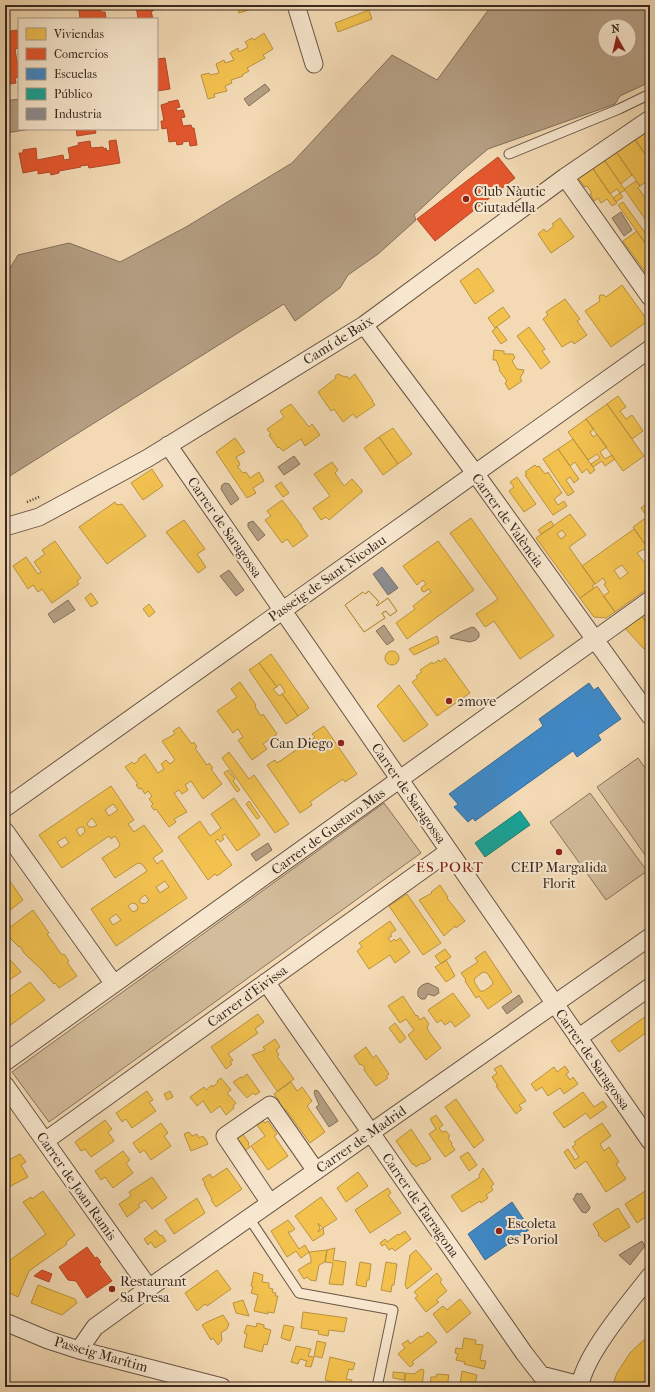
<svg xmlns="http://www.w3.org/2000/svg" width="655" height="1392" font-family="'IM FELL French Canon',serif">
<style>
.green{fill:#d3bc9b;stroke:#86725e}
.water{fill:#b49e82;stroke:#836f5b;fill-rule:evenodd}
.homes{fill:#f2c14e;stroke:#ba9340;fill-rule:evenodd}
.shops{fill:#e4572e;stroke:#b1492a}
.schools{fill:#3f88c5;stroke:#3d6c94}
.public{fill:#17a398;stroke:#217e74}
.industry{fill:#8d8d92;stroke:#746f70}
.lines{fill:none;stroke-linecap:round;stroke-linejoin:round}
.service-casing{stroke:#685545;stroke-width:11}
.minor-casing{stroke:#685545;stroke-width:19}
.path{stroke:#392920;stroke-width:2.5;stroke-dasharray:1 2;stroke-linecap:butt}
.service{stroke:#f7e7ce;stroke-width:9}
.minor{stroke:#f7e7ce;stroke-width:17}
.poi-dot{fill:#8f2418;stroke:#f7e7ce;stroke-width:1.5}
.labels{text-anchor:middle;stroke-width:4;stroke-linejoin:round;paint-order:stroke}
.poi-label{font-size:14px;fill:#392920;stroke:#f7e7ce;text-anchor:start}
.street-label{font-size:14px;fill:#392920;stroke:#f7e7ce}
.neighbourhood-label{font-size:15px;letter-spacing:1px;fill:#7a1f14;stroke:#f7e7ce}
</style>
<rect width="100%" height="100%" fill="#f3dab4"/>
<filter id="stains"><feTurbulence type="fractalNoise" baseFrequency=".005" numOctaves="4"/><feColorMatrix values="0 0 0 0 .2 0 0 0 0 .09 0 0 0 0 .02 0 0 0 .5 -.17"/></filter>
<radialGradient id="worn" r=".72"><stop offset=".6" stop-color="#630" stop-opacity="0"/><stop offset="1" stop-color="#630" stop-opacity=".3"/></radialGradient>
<path class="green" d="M638,758l12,17v87l-53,-75z
M590,793l57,78 -41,29 -56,-78z
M384,803l37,50 -372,269 -37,-50z"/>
<path class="water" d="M492,5h158v77l-30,14 -5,8 -127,45 -25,21 -49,45 2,5 -38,34 -30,21 -8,13 -45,33 -11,-17 -279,175v-186l4,-3v-20l9,-15 51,-12 51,19 66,-35 106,-64 100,-108 45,25zM605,26h24v24h-24z
M265,84l5,6 -21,16 -5,-7z
M19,99v30h12l-25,4 -1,-32z
M621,212l11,18 -8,6 -12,-18z
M294,456l6,8 -16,11 -6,-8z
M225,483l4,1 10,15 -8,6 -10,-16 1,-4z
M253,521l12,14 -7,6 -10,-14v-4z
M229,570l15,20 -8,6 -16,-20z
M68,600l7,10 -21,13 -6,-9z
M384,625l10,15 -7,5 -11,-14z
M472,627l3,1 4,5v4l-3,3 -6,2 -20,-4 1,-2z
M268,843l4,7 -16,11 -5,-7z
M428,983l10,5 1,5 -5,3 -6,-2 -3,5h-4l-3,-3c-1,-8 2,-11 10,-13z
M519,995l4,7 -16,12 -5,-7z
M315,1090l3,1 20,30 -9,6 -13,-20 3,-2 -5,-12z
M578,1193l1,2 2,-2 9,14 -1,3 -3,3 -4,-1 -9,-13 2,-2 1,-3z
M642,1241l3,5 -15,19 -11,-10z"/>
<path class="homes" d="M237,5h27l-25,8z
M369,10l3,9 -34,13 -3,-9z
M264,33l9,16 -10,6 2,3 -18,10 2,3 -7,4 1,1 -12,4 1,3 -7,3 2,5 -13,3 1,3 -7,2 -7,-24 8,-2 1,2 9,-2 -3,-9 8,-4 1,3 9,-3 -4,-7 8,-5 1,4 9,-5 -3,-5 7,-4 2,2z
M650,128v28l-3,1 -13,-19z
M634,138l16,23v18l-10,7 -25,-36z
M615,150l17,25 -11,9 -18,-26z
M603,158l22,32 -5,3 -3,-4 -7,5 -19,-28z
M591,166l26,37 -5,3 -5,-7 -6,4 -3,-5 -4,3 -4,-7 2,-1 -5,-7 -2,1 -9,-11z
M636,181l4,5 -2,2 12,16v22l-26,-37z
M620,193l3,4 -7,5 -3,-4z
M623,202l23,32 4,-3v19l-32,-45z
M560,218l14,19 -23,16 -13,-19 6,-5 2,3 8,-6 -2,-2z
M637,231l13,19v20l-4,3 -23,-32z
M478,268l16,23 -19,13 -15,-23z
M622,285l26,36 -37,26 -26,-36 15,-10 -1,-3 1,-3h4l2,2z
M565,299l15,20 -3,2 10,14 -13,9 -2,-3 -10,6 -19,-28 5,-4 -2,-3z
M503,307l7,10 -15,11 -7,-10z
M497,327l10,13 -6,4 -9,-13z
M529,327l16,22 -3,2 8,11 -9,7 -24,-33z
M494,350l10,1v3h9l2,4 -3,3 5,8 7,1 -1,3 -3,5 2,3 -13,9 -4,-7 2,-2 -8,-11 1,-1 -4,-9h-3z
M338,374l7,3 2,-1 2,3 6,-5 18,27h-1l3,4 -19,13 -3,-4 -10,8 -9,-13 -3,2 -13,-19 18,-14 -1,-2z
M618,396l8,11 -6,4 6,8 6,-4 11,16 -11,8 -25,-35z
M291,404l18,23 3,-3 8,11 -15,11 -4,-7 -18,12 -4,-4 -1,1 -9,-13 2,-1 -4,-5 17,-12 -4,-6z
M607,404l37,52 -21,15 -37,-52z
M586,419l8,10 -4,3 3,5 4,-3 10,13 -7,5 5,7 7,-4 3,4 -10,7 -3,-5 -9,6 -2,-3 9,-6 -3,-4 -9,6 -20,-28z
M393,428l19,26 -14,10 -19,-27z
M379,437l19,27 -15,11 -19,-27z
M235,438l10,14 -9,5 4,7 -1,2h-2l6,7 3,-1 4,6 9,-6 5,9 -11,7 3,5 -9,5 -31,-46z
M573,439l22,31 -5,4 -3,-5 -5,4 -7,-11 -5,4 -12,-17z
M558,449l21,30 -5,4 -4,-6 -4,3 8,12 -6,4 -25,-37z
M332,462l6,8 -3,3 9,13 8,-7 10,11v2l-33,28 -3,-3 -5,3 -8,-12 17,-12 -16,-22z
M535,465l2,2 2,-1 6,8 3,-2 14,21 -8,6 4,6 6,-4 3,5 -14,9 -28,-40 2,-1 -2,-2z
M152,469l11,17 -20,14 -12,-17z
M517,477l19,27 -12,8 -15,-21 5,-4 -4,-5z
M281,482l8,11 -6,4 -8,-11z
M282,500l20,26h-1l7,10 -15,11 -6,-8 -5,4 -17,-23 6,-4 -4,-5z
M115,502l2,3 5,-1 24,32 -39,28 -28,-37z
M645,505l5,8v38l-17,-24 14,-10 -6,-9z
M570,514l16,21 -17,12 26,37 -3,2 2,2 -14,10 -44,-60zM562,530l4,5 -5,4 -4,-5z
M471,518l83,118 -34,23 -26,-38 -9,6 -9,-13 22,-15 -48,-66z
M184,520l21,29 -8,5 9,13 -8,6 -32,-41z
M551,521l3,5 -13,8 -3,-4z
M634,529l16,22 -3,2 -3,-4 -7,4 7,9 6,-4v29l-35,25 -12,-16 6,-4 -5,-8 2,-1 -3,-5 -8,6 -13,-18zM622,565l6,8 -8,6 -6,-9z
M55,541l26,37 -4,3 2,3 -27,19 -10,-14 -4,3 -5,-7 -5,4 -15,-23 13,-9 12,17 3,-2 -7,-10 11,-8 -3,-4z
M438,541l36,49 -67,49 -11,-16 19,-14 -2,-3 18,-14 -2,-3 -5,3 -2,-1 -1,-3 5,-4 -3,-4 -6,5 -14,-19z
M597,586l18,26 -9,6 -12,-1 -14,-19z
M369,591l10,11 -3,3 1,1 11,-8 9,13 -7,5 -4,-5 -4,2 3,5 -21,14 -19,-27 18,-13 2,2z
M369,591l10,11 -3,3 1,1 11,-8 9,13 -7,5 -4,-5 -4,2 3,5 -21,14 -19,-27 18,-13 2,2z
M91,593l7,10 -7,4 -6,-9z
M149,604l6,8 -6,5 -6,-8z
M650,609v19l-9,-13z
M641,615l9,13v17l-6,4 -20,-22z
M437,636l2,7 -25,12 -5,-6z
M385 658a7 7 0 1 1 14 0a7 7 0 1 1-14 0Z
M271,654l38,54 -11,8 -16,-22 3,-2 -5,-8 -3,3 -18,-24z
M445,658l25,35 -33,23 -25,-34 6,-4 -2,-2 6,-4 -2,-2 12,-8 1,2 6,-4 1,2z
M259,663l18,24 -4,2 6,7 3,-2 16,22 -12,8 -37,-54z
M240,682l16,23 -1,2 6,9 2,-2 14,20 -14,10 4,5 -15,11 -14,-20 5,-3 -5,-8 -5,4 -16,-22 20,-14 -6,-8z
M399,685l29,40 -24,17 -27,-36z
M324,726l33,48 -12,8 -2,-3 -33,23 2,3 -12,8 -33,-48 8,-5 2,3 38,-26 -3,-3z
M179,727l13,17 2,-2 3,5 -2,1 12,17 2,-2 4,5 -2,1 11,15 -19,15 -12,-18 -6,4 3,5 -6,4 -3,-4 -5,3 13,19 -13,7 2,3 -7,5 -13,-18 -2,1 -3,-4 2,-2 -4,-5 3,-3 -4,-5 -3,3 -4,-6 -2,1 -3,-4 2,-1 -13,-17 7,-5 2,2 5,-4 -1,-1 7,-5 13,19 6,-4 -3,-5 5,-4 4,4 5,-4 -13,-19 13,-7 -2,-3z
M229,752l20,27 5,-4 35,49 -14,9 -53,-75z
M228,770l7,9 -2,2 7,9 -3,2 -13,-19z
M111,786l23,34 -6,4 6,8 10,-7 19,26 -10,7 4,6 5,-4 25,38 -71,48 -25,-37 56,-38 -5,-7 -4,-1 -23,15 -13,-20 17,-11 1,-3 -5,-8 -4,3 -2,-3 -47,32 -23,-33zM113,804l5,6 -9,6 -4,-6zM92,818l5,7 -4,2h-4l-2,-3 2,-3zM80,827h3l2,3 -1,3 -4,3 -4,-6zM65,837l4,6 -8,5 -4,-6zM165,881l4,6 -9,6 -4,-6zM145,895l4,5 -4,4 -4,-1 -2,-2 2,-3zM132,903l4,1 2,3 -1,3 -4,2 -5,-6zM116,914l5,6 -8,5 -4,-6z
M234,798l26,37 -23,16 -12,-17 -3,2 2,3 -4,3 -2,-3 -3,2 17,24 -15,11 -2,-2 -7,6 -30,-43 22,-16 10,15 11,-8 -10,-14z
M249,801l11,16 -3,2 -11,-15z
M5,874l18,26 -18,14z
M440,885l8,12 -1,1 18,23 -9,7 -1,-2 -11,10 -25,-36 13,-7 -1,-1z
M407,894l34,49 -18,12 -34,-49z
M33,910l16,23 -2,1 15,21 2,-1 5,7 -2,1 10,14 -18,12 -4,-5 -1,1 -12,-14 -18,-17 -4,-7 -1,1 -14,-14v-2z
M390,921l6,9 -6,4 2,2 -4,2 3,4 3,-3 2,2 4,-3 10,14 -15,11 -5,-8 -21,14 -12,-18 5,-4 -3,-4z
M445,949l6,8 -10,7 -6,-8z
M485,951l27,41 -24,17 -9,-13 -3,2 -11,-17 1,-1 -5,-7 17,-11 -3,-4zM483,972l4,1 6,9 -1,3 -8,6h-4l-6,-10 1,-3z
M5,954l16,18 -16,11z
M446,960l9,16 -9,6 -11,-15z
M30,982l15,18 -40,29v-29z
M453,993l17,23 -15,11 -4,-6 -6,4 -4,-5 -4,3 -9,-13z
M403,996l13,20 1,-1 3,5 4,-3 5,7 -2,3 2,5 12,16 -15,12 -18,-25 6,-5 -8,-11 -6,4 -12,-17z
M258,1014l6,8 -9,7 3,4 -30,21 5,6 -3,2 2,2 -6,5 -15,-22z
M646,1016l4,5v9l-31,22 -8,-11z
M395,1023l11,15 -6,5 -11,-15z
M275,1039l5,8 -4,3 3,5 -2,1 17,23 -17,12 -25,-36 13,-5 -2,-3z
M366,1047l7,11 3,-3 13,19 -3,2 2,2 -12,8 -12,-16 1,-2 -4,-4 -1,1 -6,-9z
M501,1065l25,36 -7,4 3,4 -6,5 -20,-28h2l-6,-9 5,-4 -3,-4z
M565,1066l4,6 -3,2 4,6 3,-3 5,7 -14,10 -4,-6 -12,8 -6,-9 -6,4 -5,-7 23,-17 3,5z
M247,1074l13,18 -5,3 -2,-2 -6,5 -14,-16 8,-5 1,1z
M221,1078l10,12 -4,3 9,10 -3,3 1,2 -8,7 -6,-9 -9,7 -8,-12 -6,5 -7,-9 14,-10 2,3 6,-5 1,2 5,-5 -1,-1z
M291,1082l6,9 5,-4 10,14 -5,5 18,26 -15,11 -24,-33 -4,3 -5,-8 3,-3 -6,-8z
M147,1091l6,9 -4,2 7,9 -24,17 -6,-9 -4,3 -6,-9z
M170,1091l3,6 -6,3 -3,-6z
M583,1092l11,15 9,-6 4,6 -17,12 -4,-6 -22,15 -11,-15z
M456,1099l28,41 -10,8 -29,-41z
M436,1115l7,10 -4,3 3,4 4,-1 4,5 -2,2 4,5 -1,1 4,6 -10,7 -16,-23 7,-5 -6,-10z
M105,1120l7,9 -4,3 6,9 -23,16 -6,-8 -4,2 -6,-9z
M263,1121l2,2 3,-2 9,13 -3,2 14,20 -20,14 -17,-24 14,-10 -8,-11z
M161,1123l7,10 -4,3 7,10 -20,14 -7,-10 -4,3 -7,-10z
M602,1123l9,13 -11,8 4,7 5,-4 10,15 -3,2 10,15 -20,13 -20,-31 -11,8 -11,-17 4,-3 7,11 4,-3 -7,-10 4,-3 -2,-2z
M411,1129l20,30 -8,5 -1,-1 -6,4 -2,-3 -1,1 -17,-24z
M189,1132l3,4 5,-2 2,4 4,-2 1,2h1l3,6 -17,7 -7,-17z
M242,1133l7,10 -1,1 2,3 -8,6 -8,-14z
M123,1151l7,9 -4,3 7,10 -20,15 -8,-11 -4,3 -6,-9z
M468,1152l9,13 -8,6 -9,-14z
M20,1154l6,8 -5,3 7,12 -23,12v-27z
M227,1168l15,21 -26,18 -5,-7 1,-1 -8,-15 1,-1 -3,-4 8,-5 2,4z
M483,1168l11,16 -3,3 2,3 -7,5 2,3 -7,5 -1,-2 -18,11 -11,-16 29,-19 -1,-2z
M358,1172l10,14 -22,16 -9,-14z
M152,1177l15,21 -15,11 -7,-9 -7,5 2,2 -13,10 -8,-13 12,-8 -2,-4z
M388,1188l3,5 -3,2 13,18 -31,20 -15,-23z
M650,1188v26l-13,9 -12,-19z
M43,1191l32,44 -9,7 1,2 -38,27 -11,26 -13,-6v-28l3,2 2,-5 36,-26 -23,-32 8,-5 1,2z
M321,1197l16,22 -14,9 -5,-5 2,5 -2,4 5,-4 1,6 -11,7 -18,-25z
M197,1198l8,15 -31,21 -9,-14z
M618,1208l12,19 -25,15 -7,-7 1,-1 -6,-10z
M288,1220l7,9 -4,3h-3l11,17 6,-4 4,7 -8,6 -5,-7 -9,6 -16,-26z
M156,1230l4,6 2,-1 4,6 -11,7 -4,-6 -3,3 -4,-6z
M405,1231l6,8 -16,12 -3,-3 -3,2 -4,-6 -3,2 -2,-3 5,-4 2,3 11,-8 1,1z
M335,1248l-2,12 13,2 -3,23 -14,-1 4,-21 -8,-1 2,-12z
M327,1250l-2,12 -6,3 -3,16 -6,-1 -3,-3 -3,2 -6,-9 11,-7h2v-4l-2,-7z
M416,1250l16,19 -25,20 -2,-4 5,-30z
M360,1262l11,2 -2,16h-2l-1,7 -10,-2z
M386,1262l11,2 -3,21h-2l-1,7 -10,-2z
M217,1270l14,19 -24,17 -2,-2 -8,7 -12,-18z
M254,1272l9,3 -1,7 7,1v5l4,1 -1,3 4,1 -1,3h3l-4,17 -6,-1v2l-14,-3 4,-16 -7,-2 2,-6 -2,-1z
M437,1273l5,7 -2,2 7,9 -11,9 3,2 -13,10 -11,-14 3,-2 -4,-4z
M38,1285l37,14 2,4 -15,12 -31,-12z
M460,1299l11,14 -24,20 -14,-19 10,-8 4,4z
M243,1300l6,16 -13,-3 -3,-10z
M303,1312l44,6 -3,14 -15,-2 -1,6 -10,-2 1,-3 -18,-3z
M223,1315l6,9 -2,5 -6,4 1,7 -4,5 -5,-7 -2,2 -9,-15 5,-3z
M257,1323l7,2v3l7,2 -4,15 -3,-1 -2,8 -18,-5 3,-13 -3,-1 3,-8 9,2z
M284,1325l10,2 -4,14 -9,-3z
M428,1332l9,10 -25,20 2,2 -4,3 -12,-13 7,-6 -3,-4 6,-4 2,4 10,-8 2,1z
M650,1334v53l-16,-1 -1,1h-21l5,-14 13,-20z
M464,1338l12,2 -1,4 8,1 -3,15 6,1 -2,8 -20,-5 1,-2 -9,-2 2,-6 -3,-1 1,-5 6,1z
M317,1341l9,2 -4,15 -8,-2z
M296,1346l15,3 -3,7 6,1 -3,10 -6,-1 2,-5 -7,-2 -2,5 -7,-2z
M330,1357l25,6 -2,7 -4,-1 -3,10 6,1 -2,7 -8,-1v-2l-17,-4z
M421,1369l3,1 -2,17h-18l2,-14 8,1z
M462,1371l15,4 -2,9h6l3,3h-19l1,-1 -6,-2z
M393,1372l12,1 -1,7 -11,-2z
M437,1374l12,1 -2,12h-17l1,-10h5z"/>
<path class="shops" d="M86,5h22l-8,2 1,5h4l1,6 -5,1h-21l-1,-9 7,-1z
M136,5h17v6h-2l2,8h-15z
M17,30v2h2v16l-4,1 2,13h2v15l-4,1 1,5 -7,1 -1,-6h-3v-46z
M165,58l5,31 -13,2v-32z
M178,100l2,7 -4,1 1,3 6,-1 2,7 -4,1 2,8 8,-1 1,3h2l3,17 -7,1 -1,-5 -7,1 1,2 -6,1 -1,-4 -7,1 -2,-14 -5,1 -1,-8h3l-3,-16 7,-2v-1z
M76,129h19l1,4 -19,3z
M116,140l4,23 -31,5 -1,-3 -8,1 1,1 -22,4v2l-8,2 -1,-3 -12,2v-4l-15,3 -4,-20h4v-3l13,-2 1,12 26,-5 1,5 6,-1 -2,-11 11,-3 -1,-2 12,-2 1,7 12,-1 1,2 2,-1 1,3 3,-1 -1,-9z
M498,157l17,21 -80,63 -18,-22z
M87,1247l8,11 2,-1 4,5 -2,2 13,17 -25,17 -11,-17 -8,-1 -9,-13z
M42,1270l10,4 -3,8 -15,-6z"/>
<path class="schools" d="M589,683l5,7 4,-3 23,32 -23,16 3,5 -24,17 -4,-6 -98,70 -2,-3 -5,4 -14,-15 4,-3 -9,-10 94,-68 -4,-7z
M512,1202l18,27 -45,31 -17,-26z"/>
<path class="public" d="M520,811l10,14 -45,32 -10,-14z"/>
<path class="industry" d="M382,567l16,21 -10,7 -15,-21z"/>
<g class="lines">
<defs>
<path id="service" d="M509,154l110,-45 31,-15
M249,1218l50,75 94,17 -16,77"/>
<path id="minor" d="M296,5l18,59
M565,177l85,120
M364,325l111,148 175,243
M168,445l482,696
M5,527l34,-10 109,-59 216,-133 201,-148 85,-58
M5,808l645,-459
M5,831l109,153
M266,982l258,371 17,22 39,10
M578,1038l72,-51
M5,1062l645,-462
M5,1085l144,203
M45,1141l404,-290
M270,1203l-45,-67 45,-31 46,66
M5,1322l43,18 31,10 143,37
M79,1350l16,-23 68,-49 487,-341
M580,1387c3,-31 50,-85 70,-111"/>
</defs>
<use href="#service" class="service-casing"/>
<use href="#minor" class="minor-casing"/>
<path class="path" d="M27,502l12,-5"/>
<use href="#service" class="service"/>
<use href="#minor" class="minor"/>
</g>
<g class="poi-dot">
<circle cx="466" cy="199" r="4"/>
<circle cx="449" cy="701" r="4"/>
<circle cx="341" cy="743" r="4"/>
<circle cx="559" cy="852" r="4"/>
<circle cx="499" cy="1231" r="4"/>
<circle cx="112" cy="1289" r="4"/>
</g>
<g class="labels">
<g class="poi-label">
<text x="474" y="196">Club Nàutic<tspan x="474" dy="16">Ciutadella</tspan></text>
<text x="457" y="706">2move</text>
<text x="333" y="748" text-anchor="end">Can Diego</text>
<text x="559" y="872" text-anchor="middle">CEIP Margalida<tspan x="559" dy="16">Florit</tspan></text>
<text x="507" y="1228">Escoleta<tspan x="507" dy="16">es Poriol</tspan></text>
<text x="120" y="1286">Restaurant<tspan x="120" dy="16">Sa Presa</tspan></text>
</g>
<g class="street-label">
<text transform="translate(338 340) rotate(-32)" y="5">Camí de Baix</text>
<text transform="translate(508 520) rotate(54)" y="5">Carrer de València</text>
<text transform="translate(225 527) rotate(55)" y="5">Carrer de Saragossa</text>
<text transform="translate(327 578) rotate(-35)" y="5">Passeig de Sant Nicolau</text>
<text transform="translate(409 793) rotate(55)" y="5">Carrer de Saragossa</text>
<text transform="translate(328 831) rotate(-36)" y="5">Carrer de Gustavo Mas</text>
<text transform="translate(247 996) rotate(-36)" y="5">Carrer d'Eivissa</text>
<text transform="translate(593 1059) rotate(55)" y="5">Carrer de Saragossa</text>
<text transform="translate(361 1139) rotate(-35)" y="5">Carrer de Madrid</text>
<text transform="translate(77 1186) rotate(55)" y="5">Carrer de Joan Ramis</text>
<text transform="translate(421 1205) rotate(55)" y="5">Carrer de Tarragona</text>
<text transform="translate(101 1354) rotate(16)" y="5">Passeig Marítim</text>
</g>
<g class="neighbourhood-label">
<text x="450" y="872">ES PORT</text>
</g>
</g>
<rect width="655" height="1392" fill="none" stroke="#f3dab4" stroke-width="20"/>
<rect x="6" y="6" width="643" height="1380" fill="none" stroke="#392920" stroke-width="2"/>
<rect x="10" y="10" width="635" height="1372" fill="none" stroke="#392920"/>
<rect x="18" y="18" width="140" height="112" fill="#f7e7ce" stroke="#ab9b88"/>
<rect x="26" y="28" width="20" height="12" fill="#f2c14e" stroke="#ab9b88"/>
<text x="54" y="38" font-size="12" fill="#392920">Viviendas</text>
<rect x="26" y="48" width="20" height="12" fill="#e4572e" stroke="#ab9b88"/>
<text x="54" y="58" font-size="12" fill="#392920">Comercios</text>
<rect x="26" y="68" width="20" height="12" fill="#3f88c5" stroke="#ab9b88"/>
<text x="54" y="78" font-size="12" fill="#392920">Escuelas</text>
<rect x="26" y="88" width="20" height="12" fill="#17a398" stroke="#ab9b88"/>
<text x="54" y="98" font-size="12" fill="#392920">Público</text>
<rect x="26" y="108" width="20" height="12" fill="#8d8d92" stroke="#ab9b88"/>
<text x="54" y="118" font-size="12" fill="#392920">Industria</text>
<g transform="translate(617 38) rotate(352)"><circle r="19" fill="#f7e7ce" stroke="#ab9b88"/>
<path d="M0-3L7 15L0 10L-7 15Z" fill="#8f2418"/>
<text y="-6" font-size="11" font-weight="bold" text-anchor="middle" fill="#392920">N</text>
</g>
<rect width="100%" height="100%" filter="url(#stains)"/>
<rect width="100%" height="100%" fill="url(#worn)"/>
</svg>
